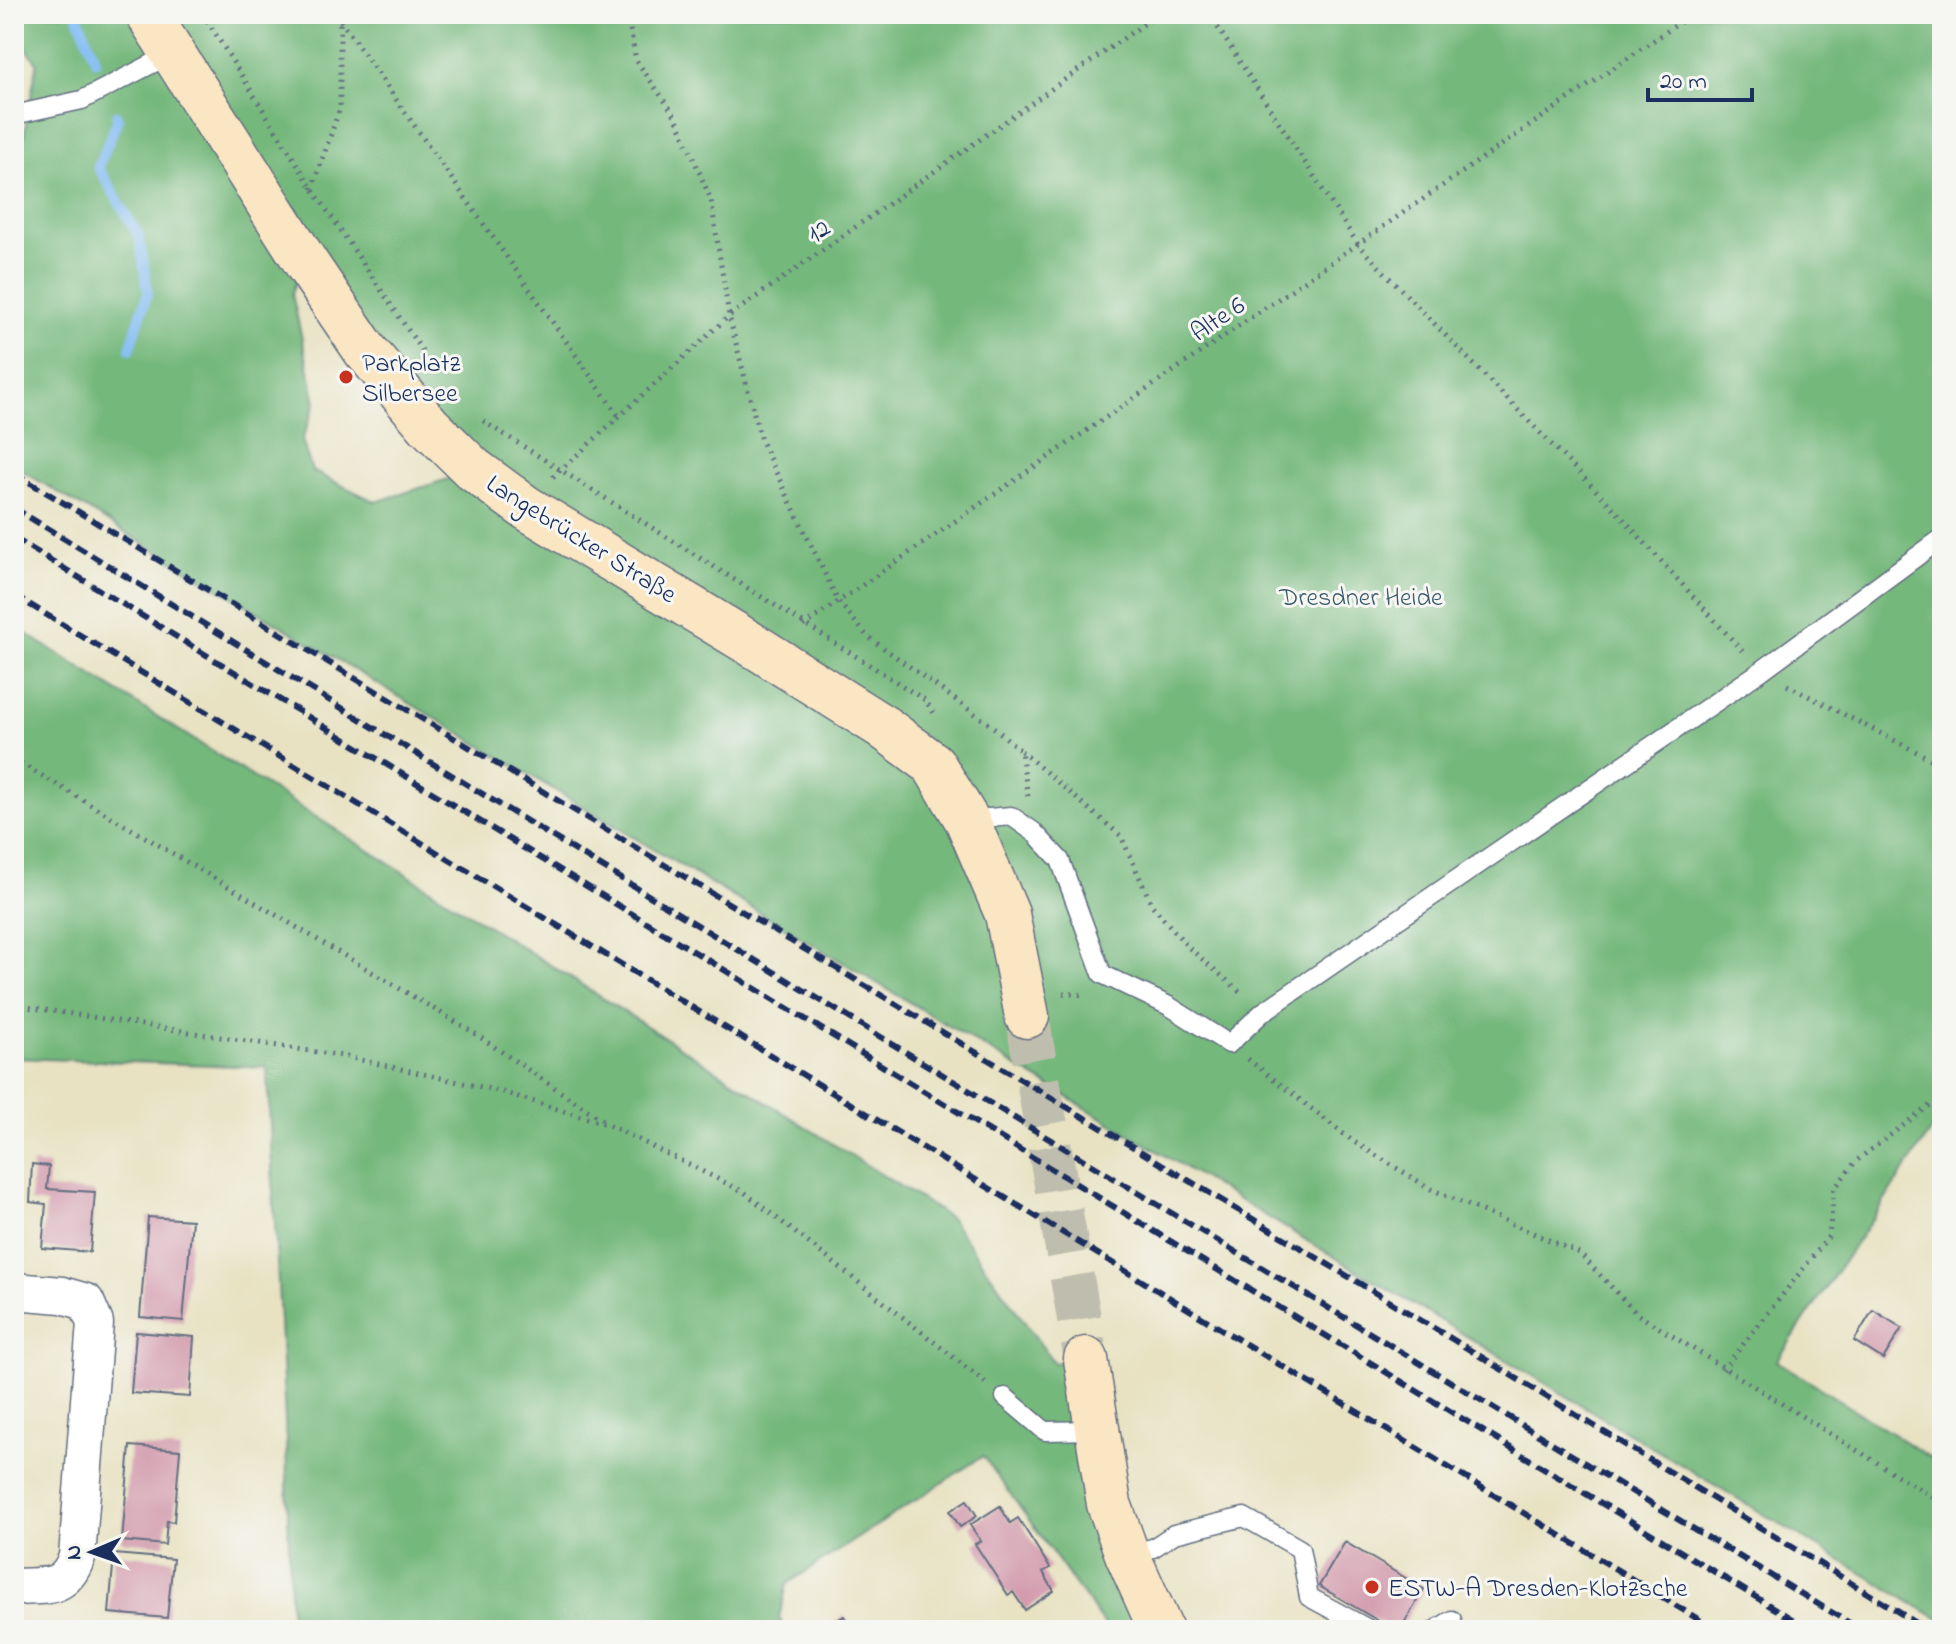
<svg xmlns="http://www.w3.org/2000/svg" width="1956" height="1644" font-family="'Indie Flower',sans-serif">
<style>
.forest{fill:#75b87c;stroke:#48746d;stroke-width:2;fill-rule:evenodd}
.lines{fill:none;stroke-linecap:round;stroke-linejoin:round}
.stream{stroke:#83bcf4;stroke-width:10}
.building{fill:#d39cae}
.secondary-tunnel{stroke:#bfbeae;stroke-width:44;stroke-dasharray:44 22;stroke-linecap:butt}
.service-casing{stroke:#636e81;stroke-width:21}
.minor-casing{stroke:#636e81;stroke-width:39}
.secondary-casing{stroke:#636e81;stroke-width:47}
.path{stroke:#636e81;stroke-width:5;stroke-dasharray:2 6;stroke-linecap:butt}
.service{stroke:#fff;stroke-width:18}
.minor{stroke:#fff;stroke-width:36}
.secondary{stroke:#fbe6c4;stroke-width:44}
.rail{stroke:#1b2f5e;stroke-width:6;stroke-dasharray:12 6;stroke-linecap:butt}
.poi-dot{fill:#c8321e;stroke:#f6f6f2;stroke-width:3}
.labels{text-anchor:middle;stroke-width:6;stroke-linejoin:round;paint-order:stroke}
.street-label{font-size:26px;fill:#1b2f5e;stroke:#f6f6f2}
.poi-label{font-size:26px;fill:#1b2f5e;stroke:#f6f6f2;text-anchor:start}
.park-label{font-size:26px;fill:#39596b;stroke:#f6f6f2}
</style>
<rect width="100%" height="100%" fill="#f6f6f2"/>
<filter id="ink" filterUnits="userSpaceOnUse"><feTurbulence type="fractalNoise" baseFrequency=".0125" numOctaves="2"/><feDisplacementMap in="SourceGraphic" scale="16" xChannelSelector="R" yChannelSelector="G"/><feConvolveMatrix kernelMatrix="1 2 1 2 8 2 1 2 1" color-interpolation-filters="sRGB"/></filter>
<filter id="wash" filterUnits="userSpaceOnUse"><feTurbulence type="fractalNoise" baseFrequency=".006" numOctaves="4" result="noise"/><feDisplacementMap in="SourceGraphic" scale="32" xChannelSelector="R" yChannelSelector="G"/><feGaussianBlur stdDeviation="1.8" result="paint"/><feColorMatrix in="noise" values="0 0 0 0 0 0 0 0 0 0 0 0 0 0 0 0 0 1.4 0 .05"/><feComposite in="paint" operator="in"/></filter>
<g filter="url(#wash)">
<rect width="100%" height="100%" fill="#e8e2c2"/>
<path class="forest" d="M14,14h1928v1119l-9,-5 -156,233 165,104v156l-1928,-1155v-275l23,-128 -23,-32zM301,265l166,208 -91,29 -64,-31 -10,-31 14,-38 -24,-108z
M14,626l936,592 104,145 25,-3 77,270h-48l-125,-174 -196,128 -8,34 7,12h-495l-5,-190 -19,-373 -253,-9z"/>
<g class="lines">
<path class="stream" d="M77,14l19,47
M116,115l2,4 -20,48 41,69 9,56 -18,57"/>
</g>
<g id="blocks">
<path class="building" d="M32,1164l17,2 -2,23 48,3 -5,60 -48,-4 4,-44 -16,-2z
M148,1217l44,3 -9,101 -43,-4z
M1873,1310l29,18 -19,31 -29,-18z
M136,1332l58,5 -4,60 -59,-4z
M130,1446l50,4 -6,72 -7,-1 -2,24 -43,-4z
M14,1495h5l-3,38h-2z
M967,1500l10,16 -17,11 -10,-16z
M1000,1506l10,17 8,-5 32,50 -7,4 11,19 -29,19 -12,-18 -5,3 -33,-51 6,-3 -11,-16z
M1345,1542l79,47 -24,41h-6l-75,-44z
M114,1554l59,5 -6,59 -58,-5z
M844,1616l8,14h-30z"/>
</g>
</g>
<g filter="url(#ink)">
<use href="#blocks" fill-opacity="0" stroke="#636e81" stroke-width="2"/>
<g class="lines">
<path class="secondary-tunnel" d="M1027,1016l59,343"/>
<defs>
<path id="service" d="M14,115l68,-15 91,-47
M967,820l44,-4 23,16 26,28 42,114 67,32 60,38 34,-32 498,-341 181,-133
M1005,1397l40,34 51,-1
M1127,1554l26,-6 21,-14 70,-17 56,32 9,48 61,33
M1435,1630l17,-10"/>
<path id="minor" d="M14,1291l48,4 24,7 9,21 -18,234c-13,34 -31,28 -63,30"/>
<path id="secondary" d="M148,14l158,249 59,87 64,76 44,43 52,38 236,143 122,77 50,37 34,56 40,94 20,102
M1086,1359l23,145 18,50 34,76"/>
</defs>
<use href="#service" class="service-casing"/>
<use href="#minor" class="minor-casing"/>
<use href="#secondary" class="secondary-casing"/>
<path class="path" d="M203,14l109,174 113,167
M336,14l284,404
M627,14l9,46 40,57 35,83 18,116 32,125 77,160 29,35 129,93 25,22 7,46
M1209,14l150,232 258,266 127,141
M312,189l28,-81v-94
M483,421l442,279 9,13
M553,477l176,-161 429,-302
M803,626l889,-612
M1787,685l155,80
M1021,751l100,85 31,69 36,42 56,48
M14,759l457,272 134,91
M1063,993l21,2
M14,1005l329,51 156,35 110,34 135,67 242,191
M1248,1059l106,83 77,47 148,64 58,61 305,189
M1723,1370l106,-134 5,-47 22,-28 86,-65"/>
<use href="#service" class="service"/>
<use href="#minor" class="minor"/>
<use href="#secondary" class="secondary"/>
<path class="rail" d="M14,473l1438,866 476,291
M14,508l888,542 959,580
M14,538l1796,1092
M14,595l1702,1035"/>
</g>
</g>
<g class="poi-dot">
<circle cx="346" cy="377" r="8"/>
<circle cx="1372" cy="1587" r="8"/>
</g>
<g class="labels">
<g class="street-label">
<text transform="translate(818 230) rotate(-35)" y="9">12</text>
<text transform="translate(1217 318) rotate(-34)" y="9">Alte 6</text>
<text transform="translate(582 538) rotate(32)" y="9">Langebrücker Straße</text>
</g>
<g class="poi-label">
<text x="362" y="371">Parkplatz<tspan x="362" dy="30">Silbersee</tspan></text>
<text x="1388" y="1596">ESTW-A Dresden-Klotzsche</text>
</g>
<g class="park-label">
<text x="1361" y="605">Dresdner Heide</text>
</g>
</g>
<rect width="1956" height="1644" fill="none" stroke="#f6f6f2" stroke-width="48"/>
<g transform="translate(92 1552) rotate(268)" stroke="#f6f6f2" stroke-width="6" paint-order="stroke">
<path d="M0-6L14 30L0 20L-14 30Z" fill="#1b2f5e"/>
<text y="-12" font-size="22" font-weight="bold" text-anchor="middle" fill="#1b2f5e">N</text>
</g>
<path d="M1648 88v12h104v-12" fill="none" stroke="#1b2f5e" stroke-width="4"/>
<text x="1660" y="88" font-size="24" fill="#1b2f5e" stroke="#f6f6f2" stroke-width="6" paint-order="stroke">20 m</text>
</svg>
